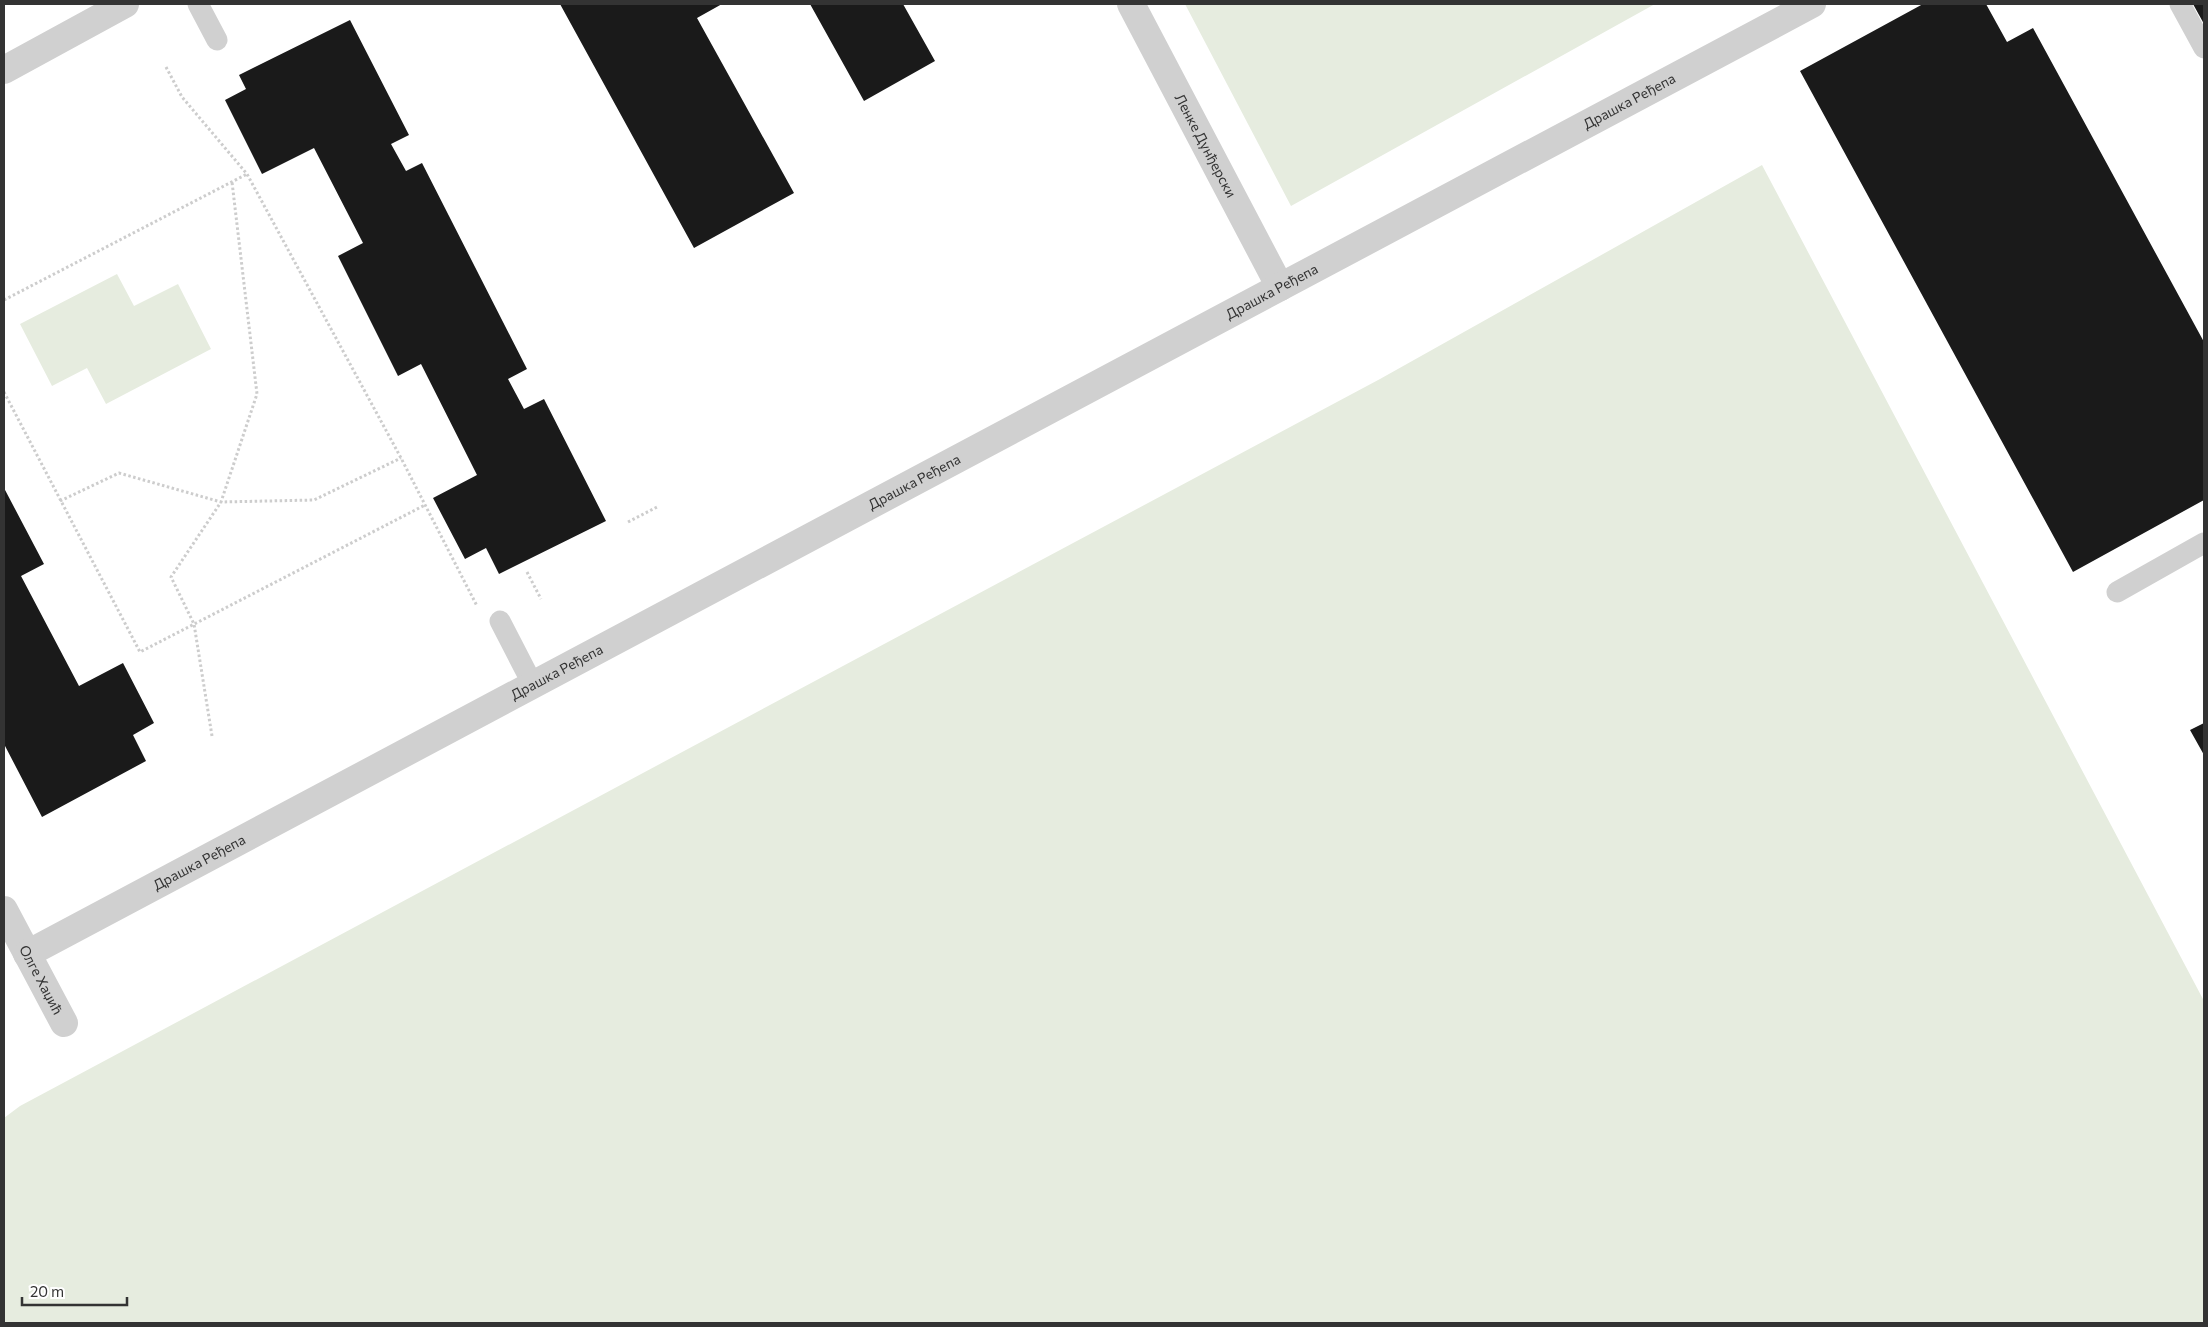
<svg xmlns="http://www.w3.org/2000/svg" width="2208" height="1327" font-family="Commissioner,sans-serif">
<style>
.green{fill:#e6ecdf}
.building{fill:#1a1a1a}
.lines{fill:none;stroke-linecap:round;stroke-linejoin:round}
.path{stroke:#cdcdcd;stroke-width:3;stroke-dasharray:2.5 2.5;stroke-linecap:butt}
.service{stroke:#d0d0d0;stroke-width:21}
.minor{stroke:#d0d0d0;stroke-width:28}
.labels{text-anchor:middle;stroke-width:5;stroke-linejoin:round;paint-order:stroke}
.street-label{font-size:14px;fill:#333;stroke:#fff}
</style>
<rect width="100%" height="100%" fill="#fff"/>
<path class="green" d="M1185,4h470l-364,202z
M1762,165l442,836v322h-2200v-205l16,-12 1360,-727z
M117,274l17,32 44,-22 33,65 -105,55 -19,-36 -35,18 -32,-62z"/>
<path class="building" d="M560,4h162l-25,14 97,175 -100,55z
M810,4h93l32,57 -71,40z
M1923,4h63l21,38 26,-14 171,314v158l-131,72 -273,-501z
M2193,4h11v20z
M350,20l59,115 -18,9 15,27 16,-8 105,206 -19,10 16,30 20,-10 62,122 -107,53 -13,-26 -21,11 -32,-61 44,-23 -56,-111 -23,12 -60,-120 25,-13 -49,-95 -52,26 -37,-74 21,-11 -7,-14z
M4,488l40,76 -23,12 58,110 44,-23 31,60 -21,12 13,26 -104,56 -38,-73z
M2204,723v32l-14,-25z"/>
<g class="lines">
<path class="path" d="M166,67l16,30 65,77 154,284 76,148
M4,300l243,-126
M4,392l136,260 285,-147
M60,501l59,-28 102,29 93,-2 87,-42
M628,522l31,-16
M527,572l14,27
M212,736l-18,-112 -23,-47 50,-75 36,-108 -25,-212"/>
<path class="service" d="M198,4l19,36
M2180,4l24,44
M2117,592l87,-49
M500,621l33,64"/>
<g class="minor">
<path id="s1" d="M1131,4l149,283"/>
<path d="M4,70l121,-66"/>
<path id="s2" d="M4,910l60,113"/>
<path id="s3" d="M27,954l1785,-950"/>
</g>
</g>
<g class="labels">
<g class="street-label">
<text dy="5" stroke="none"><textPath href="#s3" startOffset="1815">Драшка Ређепа</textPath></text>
<text dy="5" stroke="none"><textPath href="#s1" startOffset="160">Ленке Дунђерски</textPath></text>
<text dy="5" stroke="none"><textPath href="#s3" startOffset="1410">Драшка Ређепа</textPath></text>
<text dy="5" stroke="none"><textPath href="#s3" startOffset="1005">Драшка Ређепа</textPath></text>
<text dy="5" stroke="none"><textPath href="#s3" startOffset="600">Драшка Ређепа</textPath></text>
<text dy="5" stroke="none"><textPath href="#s3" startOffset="195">Драшка Ређепа</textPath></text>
<text dy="5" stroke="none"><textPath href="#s2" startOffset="79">Олге Хаџић</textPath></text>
</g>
</g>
<rect width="2208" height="1327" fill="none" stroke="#333333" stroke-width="10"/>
<path d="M22 1297v8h105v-8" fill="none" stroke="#333333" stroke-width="2.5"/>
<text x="30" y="1297" font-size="15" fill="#333333" stroke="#ffffff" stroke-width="4" paint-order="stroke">20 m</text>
</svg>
